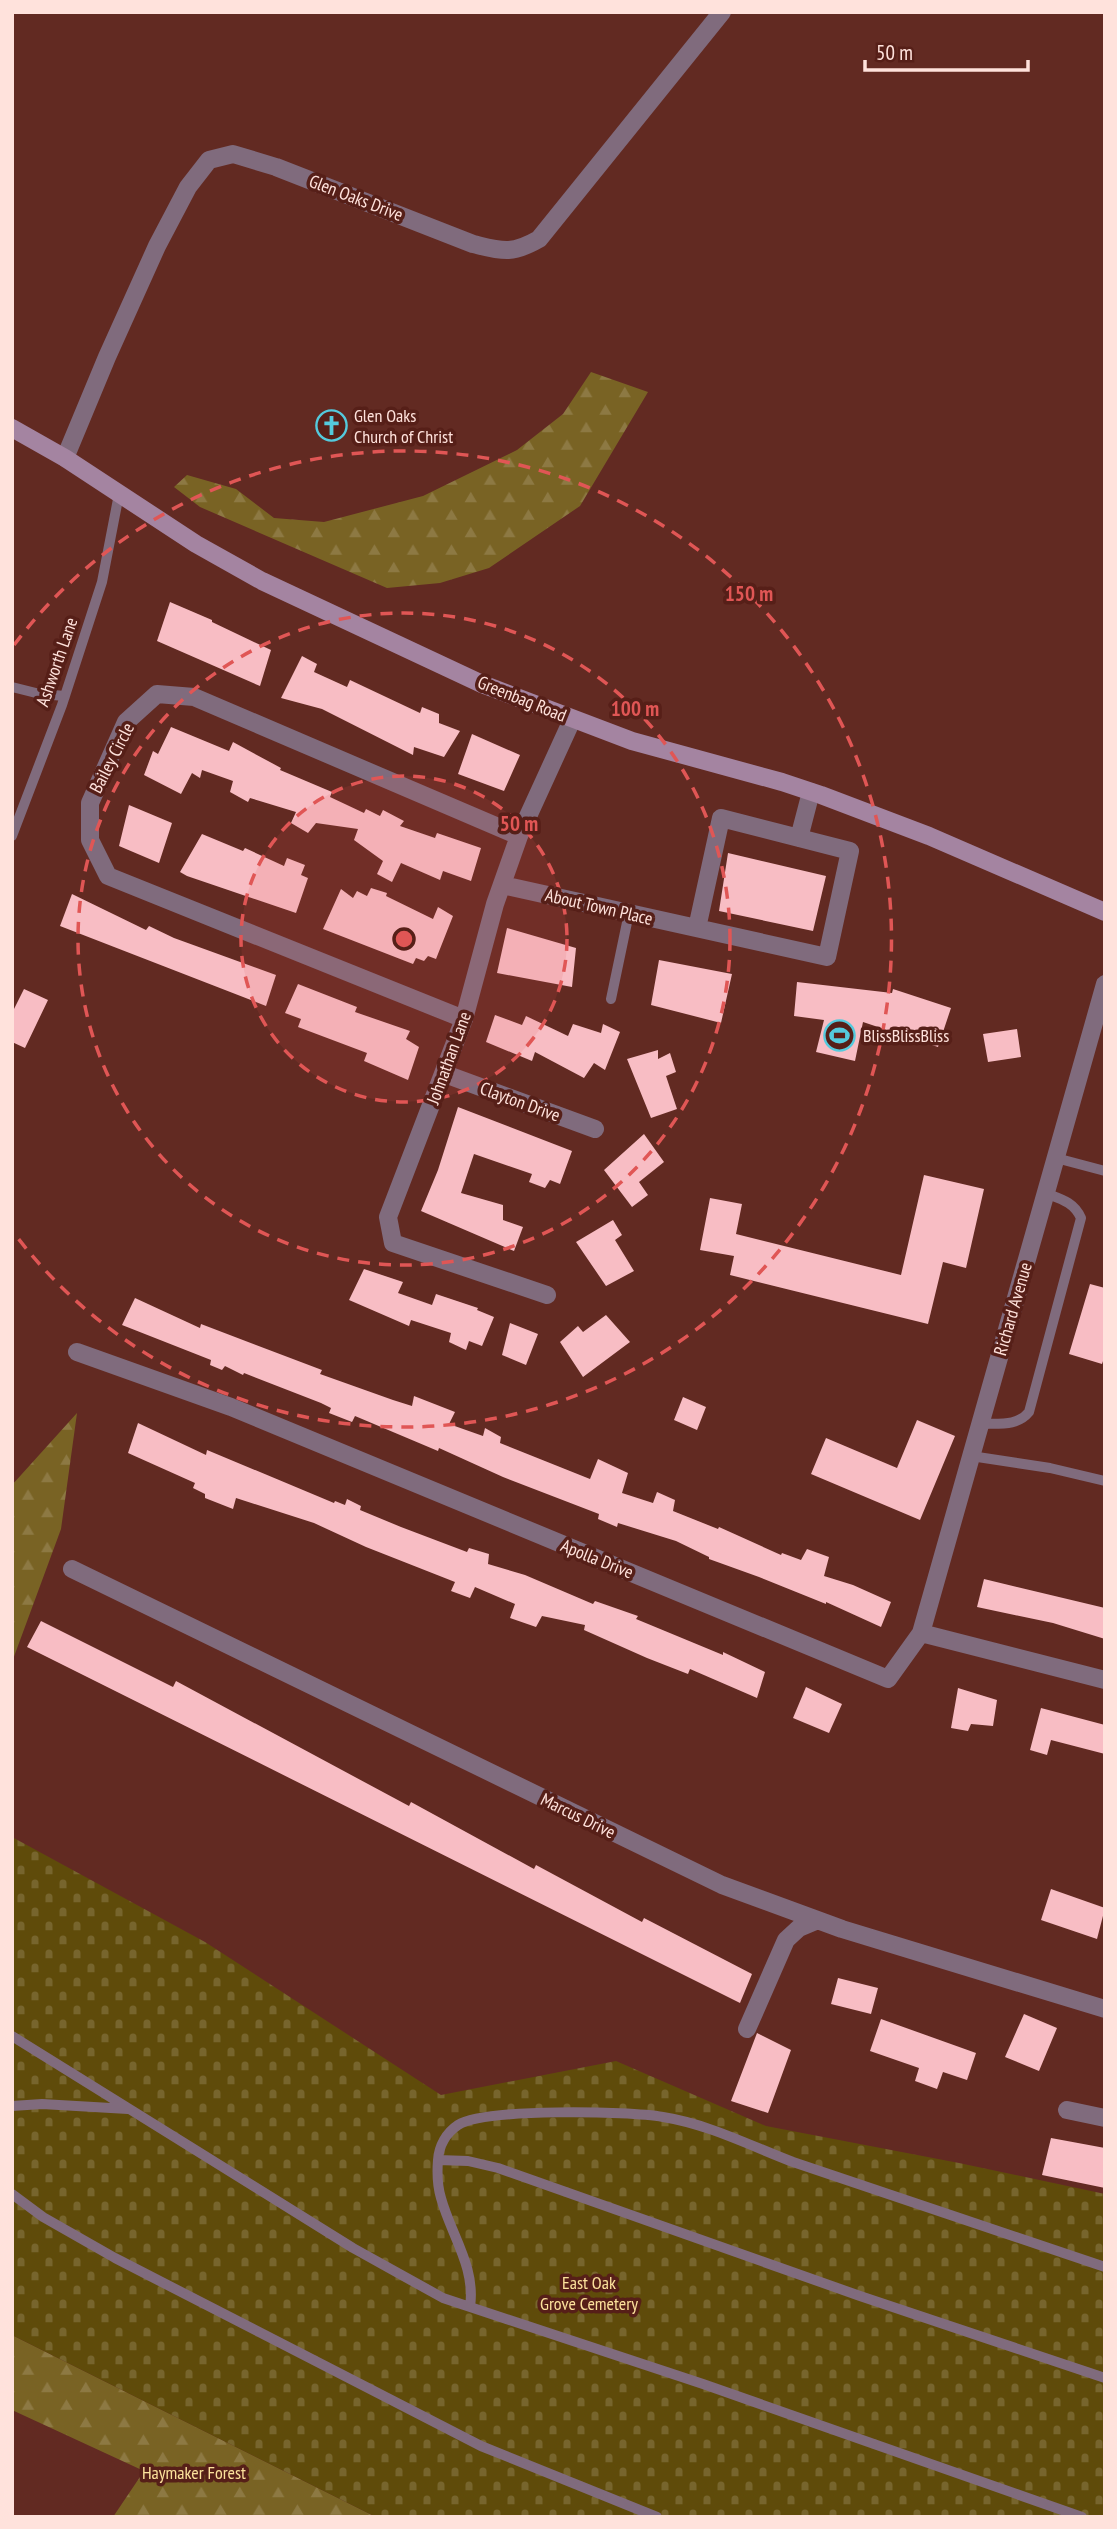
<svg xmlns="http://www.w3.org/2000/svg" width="1117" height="2529" font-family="'PT Sans Narrow',sans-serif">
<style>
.forest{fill:url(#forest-firs)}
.cemetery{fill:url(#cemetery-stones)}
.building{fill:#f8bdc4}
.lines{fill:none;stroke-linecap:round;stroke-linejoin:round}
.lane{stroke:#806b7d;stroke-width:10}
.street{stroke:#806b7d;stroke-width:18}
.secondary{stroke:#a484a1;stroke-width:18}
.ring{fill:none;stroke:#e05655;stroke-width:3.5;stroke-dasharray:12 9}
.labels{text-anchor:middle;stroke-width:7;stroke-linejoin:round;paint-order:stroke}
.street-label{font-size:18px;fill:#ffe2dc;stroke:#561f18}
.poi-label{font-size:18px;fill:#ffe2dc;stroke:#561f18;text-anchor:start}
.park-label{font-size:18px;fill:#fce29c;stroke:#561f18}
.centre{fill:#e05655;stroke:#561f18;stroke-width:3.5}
.ring-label{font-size:21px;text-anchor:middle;font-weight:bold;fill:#e05655;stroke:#561f18;stroke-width:7;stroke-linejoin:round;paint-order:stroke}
</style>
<defs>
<pattern id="forest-firs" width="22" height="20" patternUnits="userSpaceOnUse" patternTransform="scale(1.75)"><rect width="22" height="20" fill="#796324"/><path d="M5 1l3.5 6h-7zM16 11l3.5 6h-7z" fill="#8d7943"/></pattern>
<pattern id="cemetery-stones" width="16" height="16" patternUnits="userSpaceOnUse" patternTransform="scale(1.75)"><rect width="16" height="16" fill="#5f4b0a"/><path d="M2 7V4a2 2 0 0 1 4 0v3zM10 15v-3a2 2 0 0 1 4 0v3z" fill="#77652d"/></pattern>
</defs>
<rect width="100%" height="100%" fill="#622a22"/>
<path class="forest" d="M591,372l57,20 -68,114 -91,62 -49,15 -53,5 -187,-81 -26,-20 13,-12 49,14 38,29 50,4 99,-26 94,-46 46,-36z
M77,1413l-16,116 -49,133v-177z
M12,2335l364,182h-263l31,-46 -132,-61z"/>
<path class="cemetery" d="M12,1837l193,105 236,153 175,-34 150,65 193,37 146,31v323h-729l-364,-182z"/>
<path class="building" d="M170,602l42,18v2l59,28 -11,36 -103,-45z
M302,656l15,8 -3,8 33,15 3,-7 70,33 2,-6 17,7v9l21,8 -16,26 -30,-10 -1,8 -91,-46 -41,-11z
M171,727l58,24 4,-9 48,26 -1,2 52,22 -2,5 34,16 2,-4 14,7 3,-6 21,11 -4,5 35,12 2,-5 44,15 -10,33 -28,-10 -3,9 -39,-17 -9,19 -15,-8 6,-13 -29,-21 4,-11 -42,-6 -8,10 -17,-10 5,-11 -46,-14 -2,4 -18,-10 3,-11 -31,-11 -2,8 -8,-5 -11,21 -37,-19 9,-24 5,3z
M472,734l48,21 -16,36 -46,-17z
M129,805l43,18 -13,40 -40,-17z
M202,834l41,17 2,-3 39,18 3,-8 18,7 -4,10 7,3 -12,35 -109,-37 -7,-4z
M728,853l98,23 -13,55 -94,-20z
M371,888l16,5 -1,3 47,23 5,-12 15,9 -17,43 -8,-3 -4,5 -8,-3 -3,6 -90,-35 18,-40 12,9 4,-7 10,5z
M72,894l74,36 3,-4 25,12 102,37 -10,31 -206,-80z
M507,928l69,20 -4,39 -75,-14z
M659,960l73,14 -11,49 -70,-18z
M797,982l95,11 1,-4 58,19 -13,39 -75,-25 -8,39 -39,-9 8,-32 -30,-4z
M298,984l59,23 -2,5 55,19 -4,8 13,8 -11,33 -44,-19 3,-8 -69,-26 3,-8 -16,-6z
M24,989l24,11 -23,48 -13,-6v-29z
M495,1015l27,10 4,-9 42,20 5,-12 28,9 2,-9 17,8 -15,38 -11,-7 -10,15 -49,-26 -3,9 -46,-19z
M1017,1029l4,28 -33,5 -5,-28z
M658,1050v9l12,-6 6,19 -10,4 11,33 -26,9 -24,-59z
M458,1107l114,44 -12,33 -10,-4 -5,8 -16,-6 3,-8 -58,-20 -13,39 42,12v15l20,7 -9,24 -93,-40 17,-41z
M644,1134l20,28 -25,20 9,13 -16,12 -28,-37z
M924,1175l60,14 -18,79 -23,-6 -15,62 -198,-49 4,-19 -34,-6 10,-52 32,6 -6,30 165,41z
M613,1220l9,15 -7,5 19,31 -28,15 -30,-44z
M364,1269l39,13 -5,11 34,12 4,-11 42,14 -1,2 17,7 -12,29 -13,-5 -3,9 -17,-8 2,-9 -40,-13 -2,6 -60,-26z
M1090,1284l15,4v67l-3,9 -33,-10z
M135,1298l65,30 1,-4 121,46 -2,4 73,26 19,6 2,-10 41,16 -6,12 34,12 2,-8 16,9 -1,6 90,36 8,-20 30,14 -6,20 31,10 4,-11 18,8 -2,11 45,18 1,-2 62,28 1,-2 19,7 6,-11 22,8 -5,19 29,9 38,17 -10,25 -55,-25v2l-67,-27 -50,-18v-2l-33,-16 -58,-18 -1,4 -19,-8 1,-5 -96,-37 -64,-29 -1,3 -83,-35 -3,6 -23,-9 2,-5 -10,-5 -77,-30 -1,2 -18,-9 -3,4 -12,-5 1,-5 -89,-35z
M606,1315l24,27 -47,35 -23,-35 18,-16 5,6z
M510,1323l28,11 -12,31 -24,-10z
M683,1397l23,10 -9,23 -23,-10z
M917,1420l38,16 -35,84 -109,-46 15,-36 71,30z
M138,1423l68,32 1,-5 127,53 1,-2 10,4 2,-6 14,7 -1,4 41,17 66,25 2,-4 20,6 -1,10 37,11 68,29 2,-3 43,15 -2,3 87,36v-3l42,20 -8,26 -67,-29 -2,5 -41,-16 -63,-28 1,-5 -43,-9 -6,11 -26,-9 5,-14 -40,-17 -5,11 -19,-7 4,-9 -89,-35 -52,-24 -78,-25 -3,11 -28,-11v-4l-12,-6 2,-5 -67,-30z
M984,1579l121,29v31l-52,-16 -76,-16z
M41,1621l132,66 3,-6 233,125 2,-4 123,67 2,-4 106,57 2,-4 108,56 -12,29 -713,-356z
M806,1687l36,17 -13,29 -36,-15z
M958,1688l39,12 -4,26 -22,-2 -3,7 -17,-3z
M1041,1708l64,17v29l-54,-14 -4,15 -17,-5z
M1051,1889l54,19 -8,31 -56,-19z
M838,1978l40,10 -7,26 -40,-10z
M1024,2014l33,14 -18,43 -34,-14z
M881,2019l95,34 -9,27 -24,-8 -6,17 -22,-8 4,-13 -49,-17z
M757,2033l34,17 -23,63 -37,-12z
M1051,2138l54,10v40l-63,-13z"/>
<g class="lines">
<path class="lane" d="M12,687l28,7 25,2
M12,836l50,-131 40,-123 17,-88
M611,999l18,-86
M1056,1158l49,13
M980,1424c18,-1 37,3 49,-12l52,-194c-7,-16 -20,-19 -36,-25
M971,1456l79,12 55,13
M12,2036l341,212 90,50 260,86 379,133
M12,2106l30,-2 86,5
M438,2160c-1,13 -1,25 3,38 10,37 35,69 29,109
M12,2194l31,23 72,41 366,188 176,71
M1105,2267c-104,-36 -208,-69 -312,-105 -42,-16 -85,-38 -130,-45 -34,-6 -179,-9 -205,8 -12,8 -19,21 -20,35l30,1 30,7 362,128 245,82"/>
<path class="street" d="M65,458l42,-101 50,-111 31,-59 21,-27 24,-6 43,13 197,77c29,7 38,11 66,-5l183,-227
M799,838l12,-46
M502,885l325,72 23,-106 -129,-33 -24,110
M464,1019l-356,-143 -18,-36v-37l36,-81 31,-28 37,3 325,139
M445,1074l150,55
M547,1295l-154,-52 -5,-26 76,-198 31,-115 24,-68 53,-116
M77,1352l154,55 657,272 33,-46 184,-649
M72,1569l650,316 120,44 263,80
M921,1633l184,47
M747,2029l39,-89 13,-12 19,-8
M1067,2110l38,8"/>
<path class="secondary" d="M12,428l53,30 131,86 66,37 220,103 150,57 150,41 39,13 108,41 176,76"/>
</g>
<circle cx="404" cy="939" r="163" fill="#e05655" fill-opacity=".12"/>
<g class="ring">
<circle cx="404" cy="939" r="163"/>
<circle cx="404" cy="939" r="326"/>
<path d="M14 645A488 488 0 1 1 14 1233"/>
</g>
<defs>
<symbol id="church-ring" viewBox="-11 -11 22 22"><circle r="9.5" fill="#561f18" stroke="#54cadd" stroke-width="1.5"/><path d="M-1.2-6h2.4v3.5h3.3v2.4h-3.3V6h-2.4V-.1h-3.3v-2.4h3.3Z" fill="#54cadd"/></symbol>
<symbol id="stadium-ring" viewBox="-11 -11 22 22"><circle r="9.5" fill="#561f18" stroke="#54cadd" stroke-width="1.5"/><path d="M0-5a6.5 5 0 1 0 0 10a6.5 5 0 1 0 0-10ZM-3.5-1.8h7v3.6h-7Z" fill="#54cadd"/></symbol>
</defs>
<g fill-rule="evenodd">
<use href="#church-ring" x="314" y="408" width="35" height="35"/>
<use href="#stadium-ring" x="822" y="1018" width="35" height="35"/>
</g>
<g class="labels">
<g class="street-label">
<text transform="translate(356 198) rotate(21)" y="6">Glen Oaks Drive</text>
<text transform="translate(57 662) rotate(-71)" y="6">Ashworth Lane</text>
<text transform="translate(522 699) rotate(22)" y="6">Greenbag Road</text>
<text transform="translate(112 758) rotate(-63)" y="6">Bailey Circle</text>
<text transform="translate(599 907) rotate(13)" y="6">About Town Place</text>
<text transform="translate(449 1058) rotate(-70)" y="6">Johnathan Lane</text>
<text transform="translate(520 1102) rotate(20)" y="6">Clayton Drive</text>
<text transform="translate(1013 1309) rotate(-74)" y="6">Richard Avenue</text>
<text transform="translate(597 1559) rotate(22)" y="6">Apolla Drive</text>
<text transform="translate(578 1816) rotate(26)" y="6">Marcus Drive</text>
</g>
<g class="poi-label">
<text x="354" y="422">Glen Oaks<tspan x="354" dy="21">Church of Christ</tspan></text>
<text x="863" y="1042">BlissBlissBliss</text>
</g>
<g class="park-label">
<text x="589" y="2289">East Oak<tspan x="589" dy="21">Grove Cemetery</tspan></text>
<text x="194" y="2479">Haymaker Forest</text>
</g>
</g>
<circle cx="404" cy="939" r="10" class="centre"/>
<g class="ring-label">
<text x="749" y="601">150 m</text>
<text x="635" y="716">100 m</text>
<text x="519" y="831">50 m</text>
</g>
<rect width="1117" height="2529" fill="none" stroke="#ffe2dc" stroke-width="28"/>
<path d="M865 60v10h163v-10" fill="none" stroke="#ffe2dc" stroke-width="3.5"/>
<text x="876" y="60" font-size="21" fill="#ffe2dc" stroke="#561f18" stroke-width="5" paint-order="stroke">50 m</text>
</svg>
